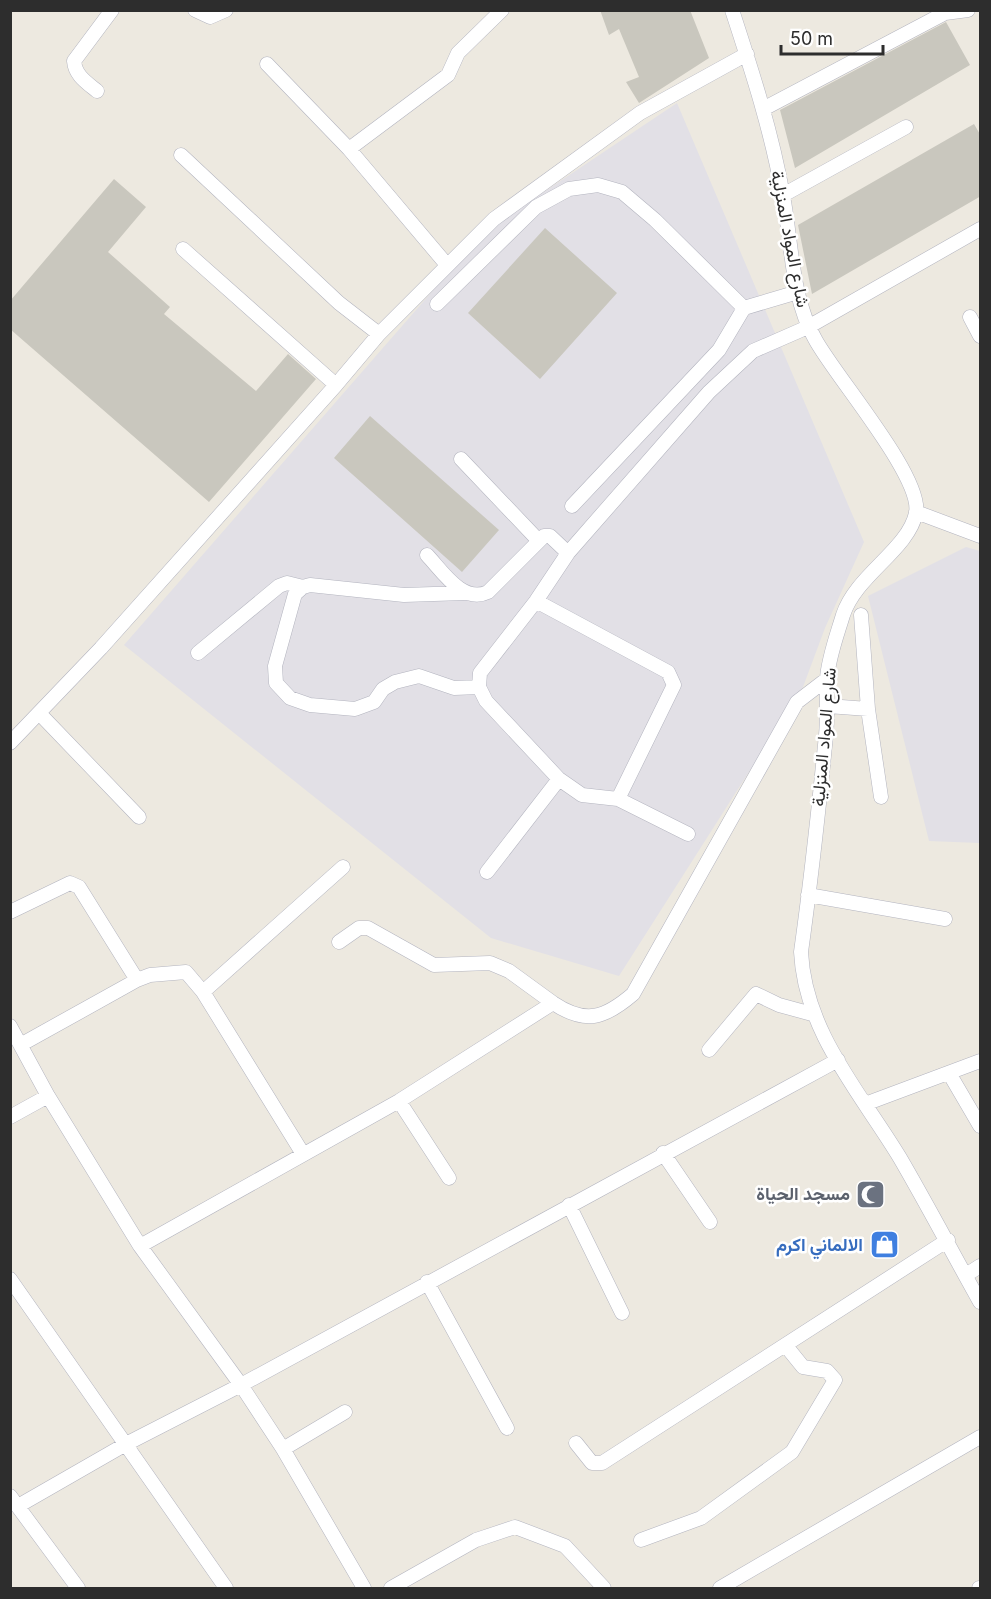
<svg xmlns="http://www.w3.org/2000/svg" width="991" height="1599" font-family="Inter,Vazirmatn,sans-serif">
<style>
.industrial{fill:#e2e0e6}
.building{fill:#c9c7be}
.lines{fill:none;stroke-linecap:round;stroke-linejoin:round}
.minor-casing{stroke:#b3b4bf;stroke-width:15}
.minor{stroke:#fff;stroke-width:14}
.labels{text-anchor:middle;stroke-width:5;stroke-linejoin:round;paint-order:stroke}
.street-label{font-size:18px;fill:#2d2d2d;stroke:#fff}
.worship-label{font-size:18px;font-weight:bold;fill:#5b616d;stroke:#fff;text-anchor:end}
.shop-label{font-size:18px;font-weight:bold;fill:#366cbe;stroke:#fff;text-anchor:end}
</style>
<rect width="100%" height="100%" fill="#ede9e0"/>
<path class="industrial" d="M677,103l187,439 -39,86 -22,59 -184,289 -128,-38 -367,-293 360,-413z
M966,547l14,4 -1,292 -50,-2 -61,-245z"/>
<path class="building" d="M600,10h90l19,48 -70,45 -13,-21 13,-5 -20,-48 -10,6z
M946,22l24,43 -175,103 -15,-58z
M974,124l7,12v60l-169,98 -14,-69z
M114,179l32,28 -38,45 62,55 -6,7 92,77 32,-37 28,25 -107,123 -199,-173v-28z
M545,228l72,65 -77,86 -72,-66z
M370,416l129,114 -37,42 -128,-114z"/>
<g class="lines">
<defs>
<path id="minor" d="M195,10l15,7 16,-7
M732,10c20,61 40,123 51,186 9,47 8,101 32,143 19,36 108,138 101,174 -8,37 -60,62 -73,102 -6,20 -15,44 -16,64 -1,19 1,37 -1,56 -7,72 -15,145 -25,217 4,80 59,140 99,206 28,48 53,96 80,144
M267,64l82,85 98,116
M97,91c-11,-9 -22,-16 -23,-30l38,-51
M763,109l182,-96 23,-3
M349,149l99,-74 10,-22 44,-43
M181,155l158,148 40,31
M783,195l123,-68
M183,249l153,136
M437,304l99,-97 33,-18 29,-4 24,7 33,28 89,88
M970,317l10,19
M461,459l77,81
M572,506l147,-156 25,-42 54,-16
M916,512l64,24
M427,555c16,17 36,49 61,37l56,-56h6l18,17
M464,593l-60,2 -94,-10 -7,2 -8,7 -20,72 1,17 14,15 20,7 45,4 19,-7 9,-13 12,-7 24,-6 35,12 25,-1
M536,601l132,71 6,13 -56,114
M861,615l7,94 13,88
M198,653l81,-67 8,-3 16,4
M828,706l40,3
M39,713l100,104
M10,743l91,-95 235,-263 43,-51 115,-115 146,-106 107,-59
M688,834l-70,-35 -36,-4 -23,-16 -73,-78 -7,-14 1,-14 56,-72 32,-48 141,-161 44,-41 55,-24 172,-98
M487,872l72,-93
M808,895l137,24
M10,912l60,-29 9,4 58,93
M339,942l20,-14h9l66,37 56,-2 19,8 44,32
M203,992l140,-125
M10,1026l38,70 92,150 259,-145 154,-98c33,22 52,15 80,-9l164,-292 30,-23
M22,1044l115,-64 13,-5 36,-3 17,20 100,162
M709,1050l47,-56 23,11 33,9
M949,1073l31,53
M399,1101l50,77
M865,1104l115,-43
M10,1117l38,-21
M663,1153l47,69
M569,1205l53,108
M140,1246l101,139 42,64 81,139
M966,1275l14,-9
M10,1279l216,309
M427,1282l80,146
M576,1443l16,20h10l346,-223
M283,1449l62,-37
M10,1496l68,92
M18,1506l108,-62 115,-59 597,-325
M641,1540l60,-22 91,-66 43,-72 -8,-9 -24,-4 -17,-21
M391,1588l85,-48 39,-13 50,19 39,42
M720,1588l260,-151
M979,1588h1"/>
</defs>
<use href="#minor" class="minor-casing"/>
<use href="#minor" class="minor"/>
</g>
<defs>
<symbol id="mosque-square" viewBox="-11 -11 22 22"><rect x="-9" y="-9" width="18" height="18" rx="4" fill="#6b7280" stroke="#fff"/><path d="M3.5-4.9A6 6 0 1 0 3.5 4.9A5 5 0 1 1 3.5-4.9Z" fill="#fff"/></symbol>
<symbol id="shop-square" viewBox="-11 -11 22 22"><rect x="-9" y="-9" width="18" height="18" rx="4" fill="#3f7fe0" stroke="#fff"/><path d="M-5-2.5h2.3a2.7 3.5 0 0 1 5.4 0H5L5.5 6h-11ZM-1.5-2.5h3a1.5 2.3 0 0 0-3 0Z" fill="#fff"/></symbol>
</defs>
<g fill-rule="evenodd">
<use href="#mosque-square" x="854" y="1178" width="33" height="33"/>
<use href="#shop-square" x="868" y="1228" width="33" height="33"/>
</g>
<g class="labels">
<g class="street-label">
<text transform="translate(790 239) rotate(79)" y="6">شارع المواد المنزلية</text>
<text transform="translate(824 737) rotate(-85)" y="6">شارع المواد المنزلية</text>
</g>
<g class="worship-label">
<text x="850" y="1200">مسجد الحياة</text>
</g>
<g class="shop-label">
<text x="863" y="1251">الالماني اكرم</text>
</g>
</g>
<rect width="991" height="1599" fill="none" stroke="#2d2d2d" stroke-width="24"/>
<path d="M781 45v9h102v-9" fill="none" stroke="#2d2d2d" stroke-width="3"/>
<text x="790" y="45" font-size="18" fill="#2d2d2d" stroke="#ffffff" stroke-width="4.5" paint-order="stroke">50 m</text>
</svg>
